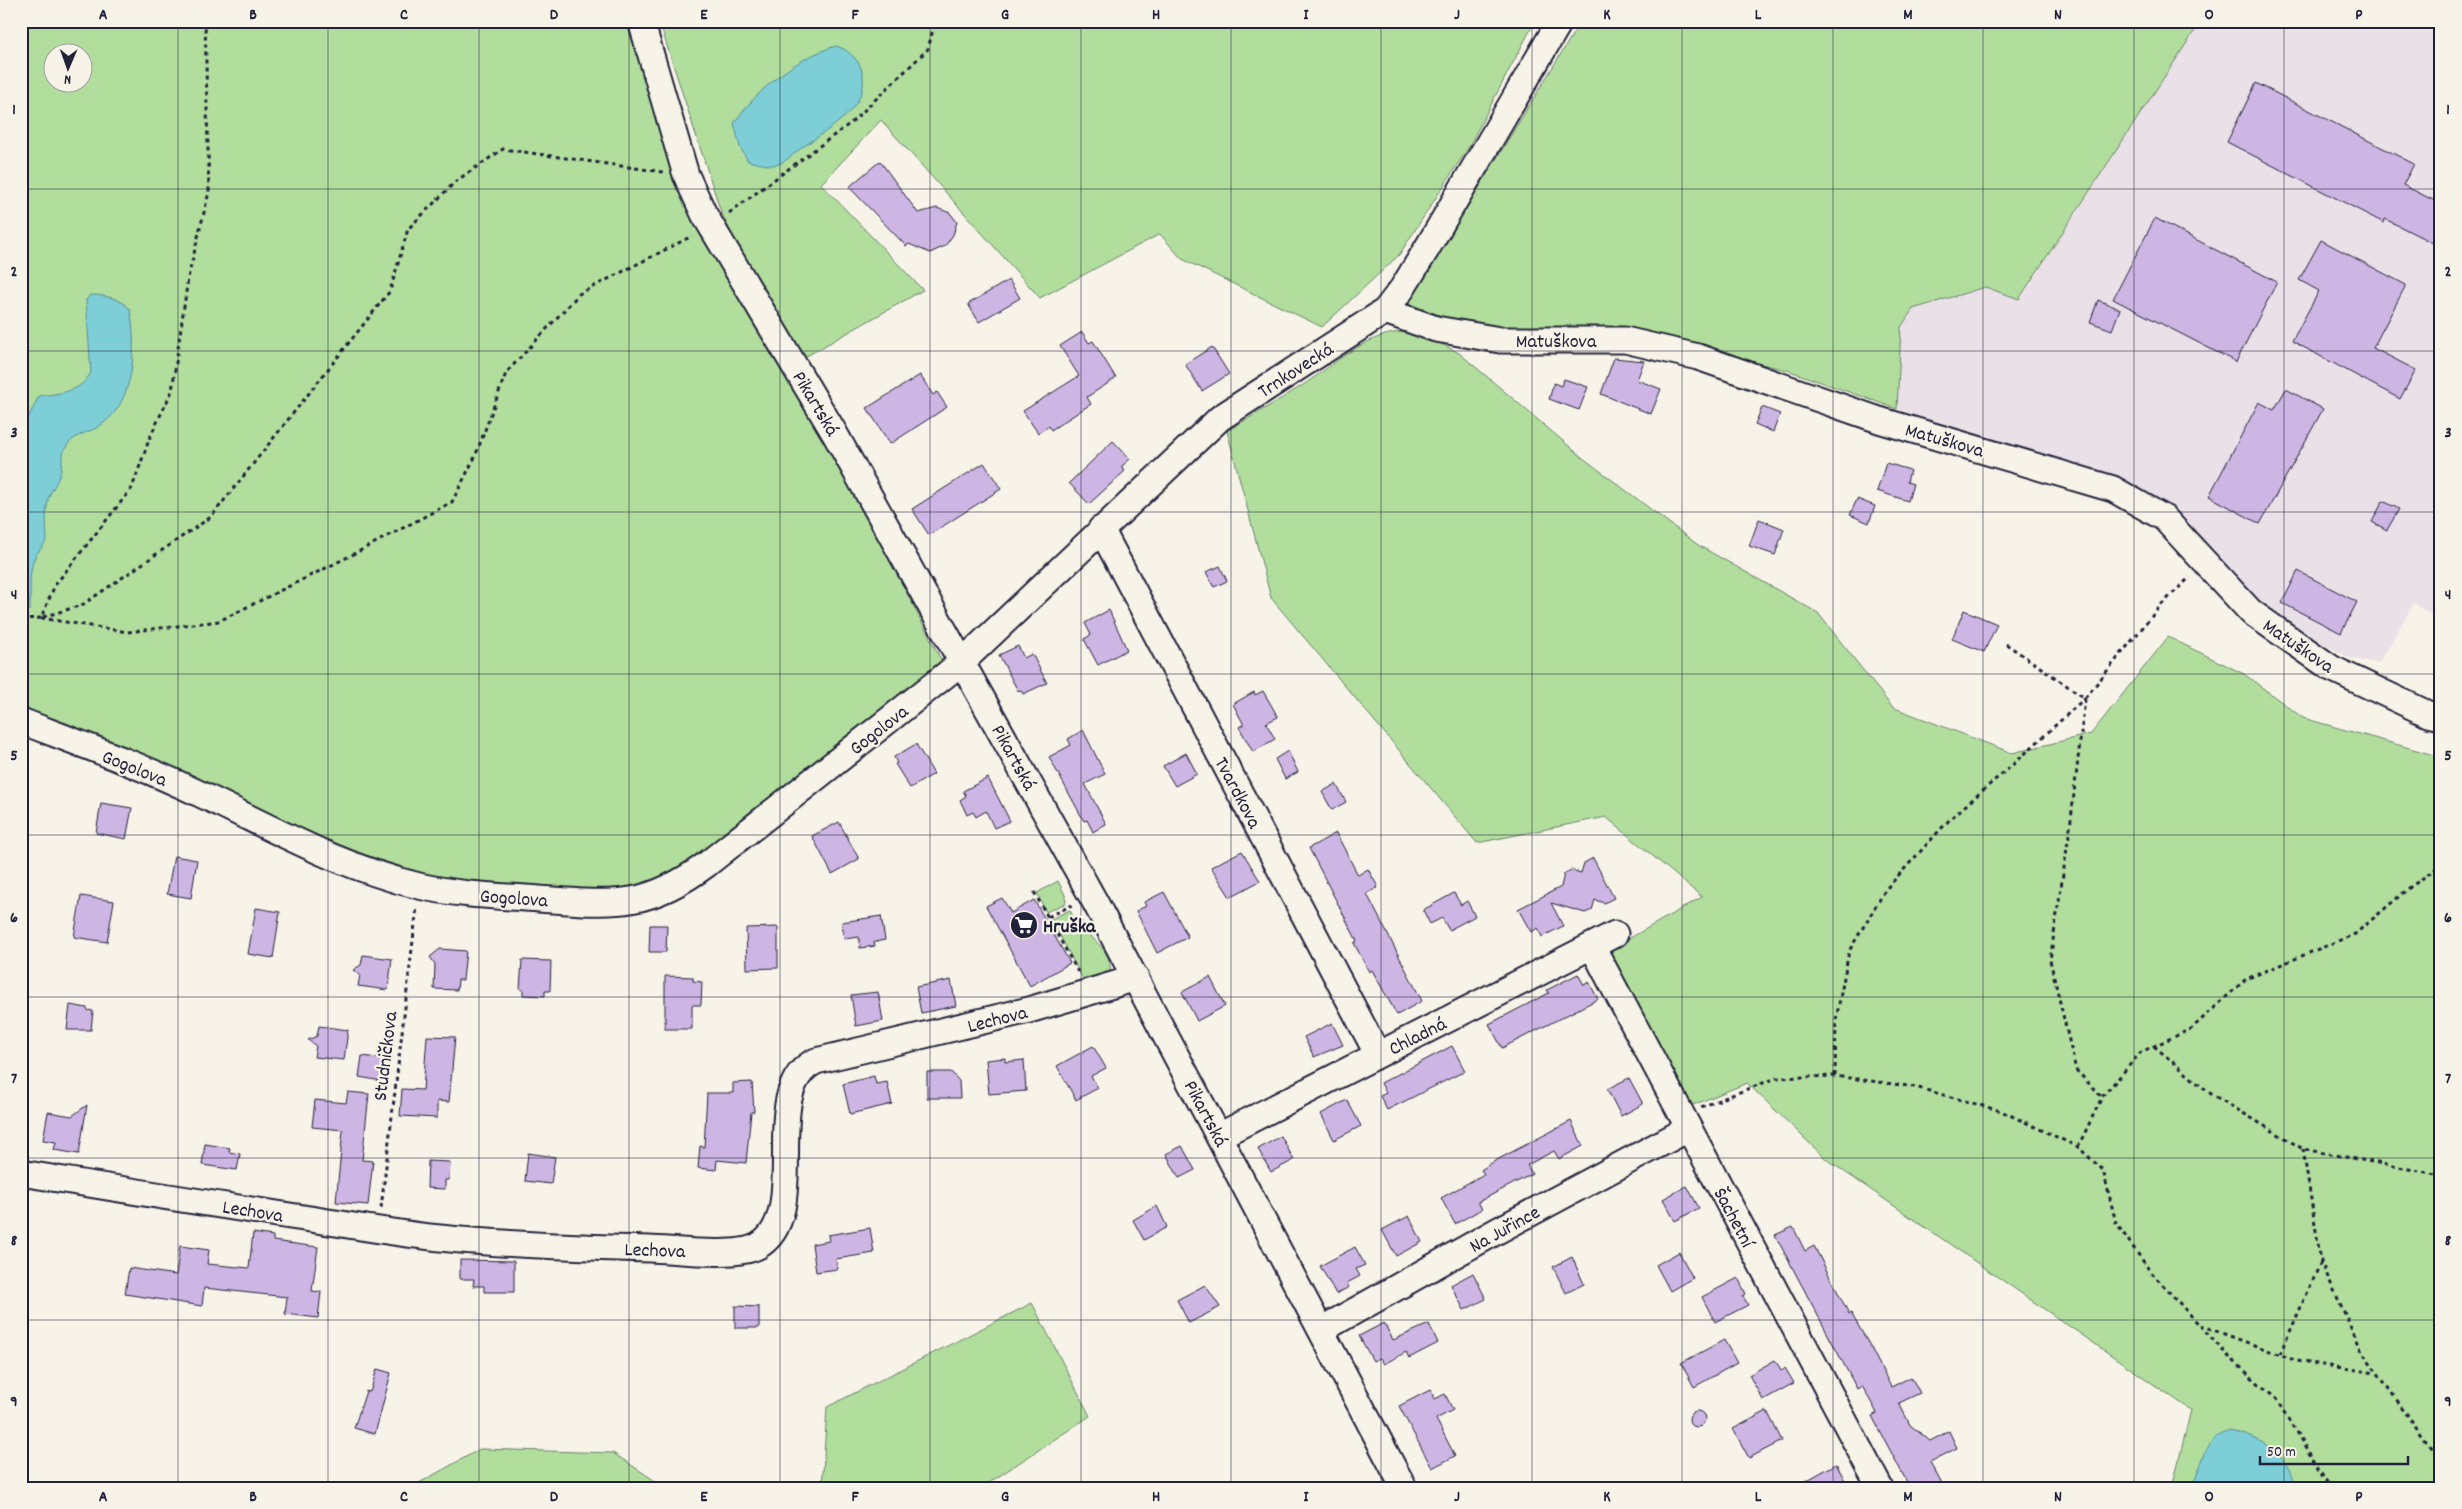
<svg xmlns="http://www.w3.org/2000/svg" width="2462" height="1509" font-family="Dekko,sans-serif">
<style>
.built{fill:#eae0e7}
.green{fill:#b1de9d;stroke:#6a806c;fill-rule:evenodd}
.water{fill:#7dced7;stroke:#598999}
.building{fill:#cdb5e4;stroke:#22223b}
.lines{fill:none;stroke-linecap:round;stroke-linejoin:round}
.minor-casing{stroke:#22223b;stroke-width:29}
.path{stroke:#22223b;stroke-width:3;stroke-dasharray:4 4;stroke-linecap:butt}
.minor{stroke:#f7f3e8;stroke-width:25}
.grid{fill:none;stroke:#22223b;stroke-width:1;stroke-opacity:0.55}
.labels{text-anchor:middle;stroke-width:4.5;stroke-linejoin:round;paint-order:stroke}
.street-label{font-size:20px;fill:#22223b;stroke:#f7f3e8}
.poi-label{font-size:20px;font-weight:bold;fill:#22223b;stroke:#f7f3e8;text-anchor:start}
.neatline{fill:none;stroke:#22223b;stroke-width:2}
.grid-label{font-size:16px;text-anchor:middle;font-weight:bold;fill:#22223b}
</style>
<rect width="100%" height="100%" fill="#f7f3e8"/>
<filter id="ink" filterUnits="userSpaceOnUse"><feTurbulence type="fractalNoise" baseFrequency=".02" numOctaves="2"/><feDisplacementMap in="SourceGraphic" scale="10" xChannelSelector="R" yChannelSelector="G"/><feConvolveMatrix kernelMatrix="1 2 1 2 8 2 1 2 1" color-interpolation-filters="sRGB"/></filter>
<g filter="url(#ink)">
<path class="built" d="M2201,21h240v601l-27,-19 -35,60 -27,-4 -92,-49 -96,-106 -34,-20 -233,-75 4,-82 12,-18 72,-22 35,12z"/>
<path class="green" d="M21,21h613l46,168 132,220 133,258 -256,201 -36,20 -45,7 -195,-17 -392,-170zM52,52h30v30h-30z
M659,21h876l-67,127 -69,107 -77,72 -140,-68 -22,-25 -120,64 -159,-178 -60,64 102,106 -120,68 -73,-127 -10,-22z
M1581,21h620l-182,278 -34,-12 -72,22 -12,18 -4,82 -110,-39 -159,-38 -125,-1 -49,-10 -46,-18z
M1402,332l34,9 23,12 124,105 115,87 120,68 74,94 120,46 79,-19 77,-97 76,37 59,44 138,39v731h-269l19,-78 -365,-251 -79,-76 -59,24 -79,-157 93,-53 -96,-80 -129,26 -206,-245 -44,-167c25,-15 51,-30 76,-46 31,-20 60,-50 99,-53z
M1058,881l7,14 1,8 -20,9 -9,-19z
M1070,910l4,9 7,1c3,5 6,12 11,17 11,12 20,19 18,38l-24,10 -35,-66z
M1032,1303l58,113 -109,72h-159l5,-81z
M480,1449l133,4 53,35h-256z"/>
<path class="water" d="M836,46c11,3 20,11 25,22 13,37 -32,61 -57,78 -7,5 -16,14 -25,18 -9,3 -22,-1 -31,-3l-8,-14 -6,-24c25,-35 61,-65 102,-77z
M90,295c14,0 31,3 40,14 7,36 5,90 -26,114 -11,9 -27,10 -36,21 -6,8 -6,16 -7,25 -1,9 -7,17 -11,25 -5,12 -4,32 -3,45 -3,8 -10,12 -13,20 -6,16 -3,34 -4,51l-9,3v-181l18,-36c20,-3 42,-3 52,-24l-5,-72z
M2229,1431c32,5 60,24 67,57h-104l13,-35 10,-16z"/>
<path class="building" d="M2256,83l158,81 -11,21 38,19v43l-56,-28 -1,4 -157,-81z
M880,161l38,52 19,-5 13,5 7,9 -4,13 -8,11 -15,7 -21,-9 -3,2 -57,-59z
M2155,218l122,64 -41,80 -123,-63z
M2321,240l85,45 -33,63 43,22 -16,29 -108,-58 27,-50 -20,-11z
M1009,280l11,18 -41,24 -11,-18z
M2098,300l22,9 -8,21 -22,-8z
M1082,332l7,11 4,-2 23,37 -29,19 4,7 -40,26 -2,-4 -11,7 -15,-22 56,-35 -19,-30z
M1212,347l17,27 -27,17 -17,-27z
M1614,358l30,3 -7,19 24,9 -10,25 -50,-20z
M920,375l13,20 4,-3 10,15 -57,37 -23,-36z
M1564,379l24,8 -9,23 -30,-11 5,-16 7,3z
M2286,389l37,20 -63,115 -51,-28 50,-94 15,8z
M1762,407l18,7 -7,18 -18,-8z
M1113,441l17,18 -9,8 4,4 -36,33 -20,-21z
M984,463l17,26 -72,46 -17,-26z
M1886,463l24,7 -3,12 6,2 -5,17 -31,-10z
M1857,499l18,7 -6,17 -19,-8z
M2383,501l16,8 -12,21 -15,-8z
M1759,519l25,10 -9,26 -26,-9z
M1220,566l7,15 -13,6 -8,-15z
M2298,571l59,31 -16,31 -59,-30z
M1109,610l18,40 -29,15 -14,-26 7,-4 -6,-12z
M1964,610l33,14 -13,28 -32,-13z
M1018,646l6,12 8,-4 15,29 -24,11 -2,-4 -3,1 -19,-36z
M1263,691l15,26 -12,6 9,16 -22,13 -14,-25 5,-2 -11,-21 21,-12 1,3z
M1083,730l22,44 -20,10 21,40 -13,8 -6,-12 -3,1 -35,-64 22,-12 -3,-6z
M916,744l18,30 -24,14 -15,-24 2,-1 -3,-6z
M1288,751l10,21 -13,7 -10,-20z
M1186,753l11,21 -22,12 -12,-20z
M988,778l22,43 -16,7 -8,-17 -10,6 -3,-5 -6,3 -7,-15 6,-4 -3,-5z
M1336,784l10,18 -14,8 -10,-18z
M101,803l31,5 -6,31 -30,-6z
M839,822l20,37 -27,15 -20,-38z
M1336,833l22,42 10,-6 10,18 -11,7 55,107 -25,14 -25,-45 -3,2 -15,-29 3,-2 -48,-93z
M1242,851l18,30 -30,16 -19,-30z
M174,856l23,4 -6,38 -24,-4z
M1593,858l21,40 -10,5 -9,-3 -3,10 -7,3 -34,-10 12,23 -21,11 -4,-9 -7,4 -13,-23 43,-22 3,-13 7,-4 10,3 3,-10z
M1164,892l24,45 -31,16 -21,-42 10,-5 -2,-4z
M1454,893l7,12 6,-4 8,15 -26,14 -7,-12 -12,6 -7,-14z
M81,896l33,5 -7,41 -33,-5z
M1002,898l9,15 23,-13 36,63 -40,23 -44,-80z
M256,908l24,4 -7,46 -25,-4z
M881,916l4,24 -11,2 1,4 -15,2 -1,-11 -15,2 -2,-17z
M650,925h17l-1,27h-17z
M778,927v41l-31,1 -1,-41z
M440,949l26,2 -3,29h-5l-1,10 -23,-1 1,-25 -5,-7z
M363,955l29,4 -4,31 -30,-4 2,-11 -7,-5 8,-5z
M522,960l29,1 -1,30h-5v5l-22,-1v-5l-3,-1z
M1578,974l6,11 5,-3 9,17 -96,49 -13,-24 60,-31 -2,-3z
M665,976l28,1v4l9,1 -1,23h-9v24h-27z
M1210,977l15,29 -28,15 -15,-29z
M951,980l5,26 -35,7 -5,-26z
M878,992l5,29 -27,5 -5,-31z
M70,1005l17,3v2l6,1 -2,19h-24z
M1332,1023l11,22 -29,12 -10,-20z
M319,1026l29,4 -4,30 -30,-3 2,-11 -8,-6 9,-4z
M427,1036l28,1 -6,65 -12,-1v17l-37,-2 2,-27 21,1z
M1093,1046l13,22 -15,8 7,12 -22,12 -19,-34z
M1452,1046l13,25 -78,39 -7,-14 6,-3 -5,-10z
M362,1056l23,3 -3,22 -23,-4z
M1005,1058v4l19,-2 2,31 -37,3 -3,-34z
M927,1072h24l8,9 1,17h-33z
M874,1076l2,8 11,-2 5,22 -42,10 -7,-30z
M1629,1078l14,26 -22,12 -14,-27z
M752,1082l2,30h-3l-5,51 -29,-3 -1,10 -18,-2 2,-22 4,1 3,-54h26v-10z
M348,1092l21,2 -7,66 11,1 -5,44 -32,-3 7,-72 -31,-3 3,-27 31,3z
M1347,1100l14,26 -27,14 -13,-26z
M87,1105l-8,49 -25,-4 2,-8 -13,-2 5,-28 24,4z
M1571,1121l12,25 -24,13 -5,-8 -27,14 5,9 -54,28 4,7 -27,15 -14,-26 43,-24 -3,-4 12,-8z
M1281,1136l13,24 -23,12 -13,-23z
M205,1144l25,4 -1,4 11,2 -3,16 -35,-5z
M1182,1146l13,24 -16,8 -13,-24z
M528,1153l27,4 -4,27 -26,-3z
M428,1161l22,1 -1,18h-4v9l-18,-1z
M1687,1186l12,22 -24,13 -12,-22z
M1157,1206l10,21 -23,13 -11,-20z
M1409,1216l13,26 -26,14 -14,-26z
M1793,1227l12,24 9,-5 35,68 2,-1 19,33 21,41 20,-10 9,16 -21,10 11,22 20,16 19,-10 8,17 -27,14 14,26h-34l-38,-72 5,-3 -15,-27 -5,3 -82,-154z
M870,1228l4,25 -38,6 2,10 -22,3 -4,-28 17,-3 -1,-6z
M253,1233l20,3v5l45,6 -6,44 9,1 -3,26 -33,-4 2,-17 -83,-9 -2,18 -77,-12 4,-26 47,7 4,-29 29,4 -2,14 42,4z
M1355,1247l10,18 -9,4 4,7 -13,7 2,4 -13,7 -16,-28z
M1679,1252l14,26 -23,13 -14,-26z
M1572,1257l12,27 -18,9 -13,-26z
M460,1260l54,1v31h-30v-6h-11l1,-7h-14z
M1473,1273l13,26 -22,11 -13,-25z
M1738,1278l8,16 -3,2 5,9 -33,17 -13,-25z
M1205,1285l15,22 -31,16 -12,-23z
M735,1306l24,1v21h-24z
M1384,1323l9,17 36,-16 9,19 -29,15 -3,-6 -22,12 -4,-6 -7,3 -14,-25z
M1724,1340l13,23 -43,24 -13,-24z
M1775,1360l6,10 4,-2 9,15 -31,17 -14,-25z
M377,1369l14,4 -16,61 -21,-6 12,-37 4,1z
M1430,1390l5,9 10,-5 8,16 -17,9 19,37 -23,12 -33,-62z
M1689 1419a8 8 0 1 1 16 0a8 8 0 1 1-16 0Z
M1767,1411l15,30 -33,17 -16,-29z
M1836,1464l13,24h-56z"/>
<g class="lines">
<defs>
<path id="minor" d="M641,21l45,154 18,39 131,220 260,468 309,586
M1385,311l51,18 64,11h125l73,17 181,63 234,69 51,29 87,94 80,56 97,46 13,3
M1101,529l277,526
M21,721c60,23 121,45 179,73 72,34 140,73 219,92 39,9 80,10 120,13 73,5 106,11 168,-35l255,-202 258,-244 165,-107 17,-22 24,-39 134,-229
M1592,946l288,542
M1219,1136l396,-202
M21,1173c90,15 179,29 269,43 50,7 100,17 150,22 70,7 140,9 210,11 27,1 86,9 108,-3 56,-32 -2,-158 58,-185l213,-51 107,-32
M1321,1330l176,-99 191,-102"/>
</defs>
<use href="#minor" class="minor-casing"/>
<path class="path" d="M729,213l123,-91 76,-73 7,-28
M43,617l39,-12 129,-88 179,-226 18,-62 48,-48 47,-32 160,23
M41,618l86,14 92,-11 131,-65 102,-54 23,-45 31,-84 73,-79 113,-58
M21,619l20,-1 14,-33 77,-97 18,-51 22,-46 16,-113 21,-86 -4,-171
M2006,644l79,54 76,-93 29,-28
M2085,699l-15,129 -20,132 26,110 26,27
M1034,892l44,80
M1048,917l24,-12
M2154,1046l54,46 95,57 138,26
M1835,1076l1,-56 13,-69 37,-62 65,-71 67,-58 67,-62
M1701,1107l75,-29 59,-2 80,11 86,24 77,36 25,23 13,53 34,48 77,84 49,44 52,85 -1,4
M2078,1147l24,-50 39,-45 50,-23 55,-50 109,-45 54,-46 32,-23
M2303,1149l18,113 41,89 79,111
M381,1208l36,-301
M2200,1325l97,36 79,12
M2280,1354l41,-92"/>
<use href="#minor" class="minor"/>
</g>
</g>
<path class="grid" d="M178,21v1467M328,21v1467M479,21v1467M629,21v1467M780,21v1467M930,21v1467M1081,21v1467M1231,21v1467M1381,21v1467M1532,21v1467M1682,21v1467M1833,21v1467M1983,21v1467M2134,21v1467M2284,21v1467M21,189h2420M21,351h2420M21,512h2420M21,674h2420M21,835h2420M21,997h2420M21,1158h2420M21,1320h2420"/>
<defs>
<symbol id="supermarket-disc" viewBox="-11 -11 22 22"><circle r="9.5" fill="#22223b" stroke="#f7f3e8"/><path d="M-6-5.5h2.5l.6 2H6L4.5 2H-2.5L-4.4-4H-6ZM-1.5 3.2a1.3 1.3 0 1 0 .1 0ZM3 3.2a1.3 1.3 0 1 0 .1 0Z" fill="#fff"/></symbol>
</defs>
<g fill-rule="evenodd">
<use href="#supermarket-disc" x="1008" y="909" width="32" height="32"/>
</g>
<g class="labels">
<g class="street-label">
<text x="1556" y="347">Matuškova</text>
<text transform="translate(1295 369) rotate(-33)" y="7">Trnkovecká</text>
<text transform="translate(817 403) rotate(59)" y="7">Pikartská</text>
<text transform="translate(1945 439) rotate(16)" y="7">Matuškova</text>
<text transform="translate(2299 645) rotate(34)" y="7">Matuškova</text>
<text transform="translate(878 729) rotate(-38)" y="7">Gogolova</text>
<text transform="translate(1015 757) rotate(61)" y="7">Pikartská</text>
<text transform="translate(135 767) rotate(22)" y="7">Gogolova</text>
<text transform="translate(1239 792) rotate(62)" y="7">Tvardkova</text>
<text transform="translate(514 897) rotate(4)" y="7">Gogolova</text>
<text transform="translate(997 1018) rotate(-14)" y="7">Lechova</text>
<text transform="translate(1417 1035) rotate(-27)" y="7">Chladná</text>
<text transform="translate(384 1056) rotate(-83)" y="7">Studničkova</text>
<text transform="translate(1207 1113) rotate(62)" y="7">Pikartská</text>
<text transform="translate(253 1210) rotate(9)" y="7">Lechova</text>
<text transform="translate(1735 1217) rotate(62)" y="7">Šachetní</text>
<text transform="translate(1504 1228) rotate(-29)" y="7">Na Juřince</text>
<text transform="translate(655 1249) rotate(2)" y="7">Lechova</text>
</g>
<g class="poi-label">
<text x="1043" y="932">Hruška</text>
</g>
</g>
<rect width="2462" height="1509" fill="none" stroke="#f7f3e8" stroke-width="55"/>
<g transform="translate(68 68) rotate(182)"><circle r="24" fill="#f7f3e8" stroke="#a29fa3"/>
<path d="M0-4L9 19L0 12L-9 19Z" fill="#22223b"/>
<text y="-8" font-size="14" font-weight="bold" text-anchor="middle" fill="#22223b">N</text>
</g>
<path d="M2260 1456v8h148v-8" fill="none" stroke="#22223b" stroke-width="2.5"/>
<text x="2267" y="1456" font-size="15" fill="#22223b" stroke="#f7f3e8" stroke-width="4" paint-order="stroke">50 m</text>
<rect x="28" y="28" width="2406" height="1454" class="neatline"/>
<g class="grid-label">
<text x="103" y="19">A</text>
<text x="253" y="19">B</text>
<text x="404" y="19">C</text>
<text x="554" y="19">D</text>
<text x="704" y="19">E</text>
<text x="855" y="19">F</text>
<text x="1005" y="19">G</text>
<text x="1156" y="19">H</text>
<text x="1306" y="19">I</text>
<text x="1457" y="19">J</text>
<text x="1607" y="19">K</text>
<text x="1758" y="19">L</text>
<text x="1908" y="19">M</text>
<text x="2058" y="19">N</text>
<text x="2209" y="19">O</text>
<text x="2359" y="19">P</text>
<text x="14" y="114">1</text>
<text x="2448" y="114">1</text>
<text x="14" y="276">2</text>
<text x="2448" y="276">2</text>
<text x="14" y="437">3</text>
<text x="2448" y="437">3</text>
<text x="14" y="599">4</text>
<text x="2448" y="599">4</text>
<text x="14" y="760">5</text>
<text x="2448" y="760">5</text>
<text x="14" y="922">6</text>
<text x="2448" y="922">6</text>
<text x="14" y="1083">7</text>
<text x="2448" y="1083">7</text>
<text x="14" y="1245">8</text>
<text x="2448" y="1245">8</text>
<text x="14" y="1406">9</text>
<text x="2448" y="1406">9</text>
<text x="103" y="1501">A</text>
<text x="253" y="1501">B</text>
<text x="404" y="1501">C</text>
<text x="554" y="1501">D</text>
<text x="704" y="1501">E</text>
<text x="855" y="1501">F</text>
<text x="1005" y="1501">G</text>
<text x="1156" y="1501">H</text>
<text x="1306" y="1501">I</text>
<text x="1457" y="1501">J</text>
<text x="1607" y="1501">K</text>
<text x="1758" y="1501">L</text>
<text x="1908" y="1501">M</text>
<text x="2058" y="1501">N</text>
<text x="2209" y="1501">O</text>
<text x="2359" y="1501">P</text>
</g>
</svg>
